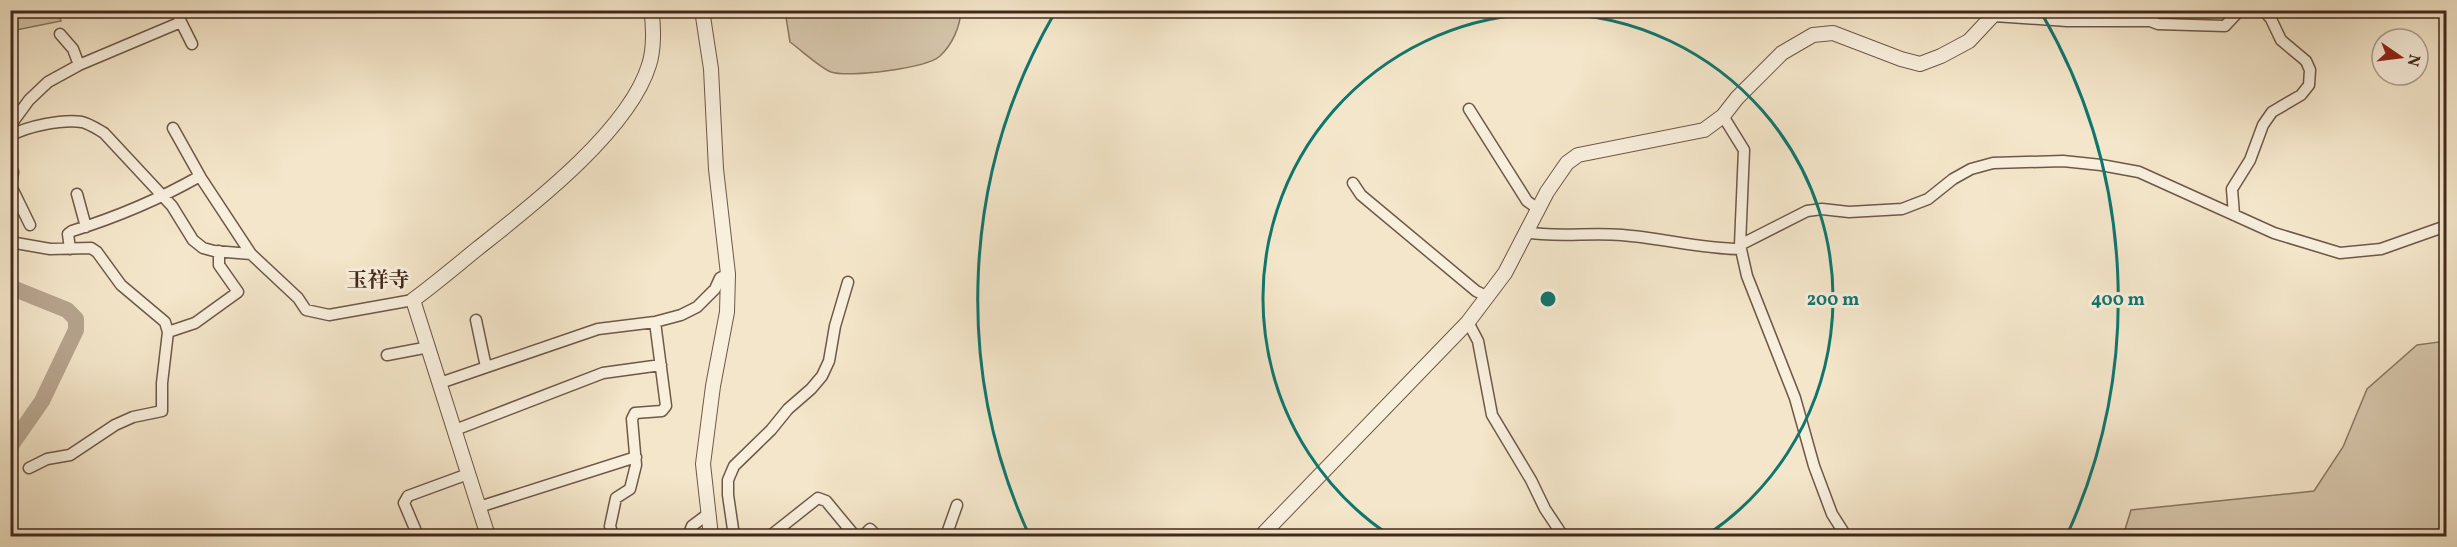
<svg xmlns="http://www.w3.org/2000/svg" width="2457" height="547" font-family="Vollkorn,'Noto Serif JP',serif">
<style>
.green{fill:#d6c6ac;stroke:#8c7764;stroke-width:1.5}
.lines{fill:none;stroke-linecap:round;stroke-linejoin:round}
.river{stroke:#b7a58f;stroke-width:16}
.minor-casing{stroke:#6e5848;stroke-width:13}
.tertiary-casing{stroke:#6e5848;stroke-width:16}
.minor{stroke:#f8efdd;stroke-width:10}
.tertiary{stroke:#f8efdd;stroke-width:14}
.ring{fill:none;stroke:#0f766e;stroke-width:3}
.labels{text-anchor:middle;stroke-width:6;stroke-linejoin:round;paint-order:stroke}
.quarter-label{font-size:21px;font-weight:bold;fill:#42281c;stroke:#f8efdd}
.centre{fill:#0f766e;stroke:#f8efdd;stroke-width:3}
.ring-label{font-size:18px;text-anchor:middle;font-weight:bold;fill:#0f766e;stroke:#f8efdd;stroke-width:6;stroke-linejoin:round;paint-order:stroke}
</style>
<rect width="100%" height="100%" fill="#f4e6ca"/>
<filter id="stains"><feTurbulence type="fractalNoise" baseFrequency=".00333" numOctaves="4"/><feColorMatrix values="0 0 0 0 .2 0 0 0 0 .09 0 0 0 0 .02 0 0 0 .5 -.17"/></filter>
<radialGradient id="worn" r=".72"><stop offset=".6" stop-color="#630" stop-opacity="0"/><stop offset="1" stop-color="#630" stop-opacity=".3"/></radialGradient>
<path class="green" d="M10,11h47l4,10 -50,10z
M785,11l176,-1v1c-1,15 -8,33 -21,45 -13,12 -91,22 -109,16 -12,-5 -30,-22 -41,-30z
M2446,341v195h-323l8,-26 183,-19 29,-44 24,-58 50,-44z"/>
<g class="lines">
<path class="river" d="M10,287l57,23 9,9v11l-34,71 -32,46"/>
<defs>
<path id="minor" d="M176,10l5,12
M1994,16l73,5h83l8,3 67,2 15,-16
M60,34l13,15 6,16
M1469,109l58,92 11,8
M1723,116l21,34 -4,95 7,31 48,122 19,68 18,48 14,22
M10,126l19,-26 19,-18 31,-17 102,-43 11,22
M173,128l28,50 50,76
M10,136c17,-10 53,-17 72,-14 8,2 15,7 22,11l68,73 21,34 10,8 11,3 37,3 47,44 8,12 23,5 84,-15
M10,168l3,4 -2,14 19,39
M1353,183l8,12 115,96 12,6
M77,194l9,33
M2234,215l-2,-26 18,-29 13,-35 9,-13 29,-17 8,-10 1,-15 -4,-9 -25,-21 -10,-21 -8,-9
M1525,232c32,6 64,0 97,3 40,3 79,14 119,14
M10,242l40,7 41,-1 6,4 24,33 44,37 3,10 -6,51v28l-29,6 -18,8 -45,30 -23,4 -18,9
M1740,245l67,-34 15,-2 27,3 53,-3 26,-10 25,-20 18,-10 22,-6 70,-2 38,4 38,7 135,61 66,20 41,-4 65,-23
M70,249l-2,-15 4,-3c45,-14 86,-31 128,-55
M476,320l10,47
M1468,322l10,19 14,74 39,65 14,29 18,27
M168,332l27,-9 43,-31 -19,-27v-14
M387,355l42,-8
M440,383l158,-54 57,-7 26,-7 16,-8 18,-18 5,-11 8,-4
M455,430l148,-57 58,-8
M479,507l157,-50
M418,536l-14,-33 4,-7 60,-22
M613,536l-3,-10 6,-28 14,-9 6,-24 -4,-46 3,-6 27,-2 4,-5 -11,-84
M688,536l4,-10 16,-12
M734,536l-6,-41v-15l6,-14 37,-36 17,-21 23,-20 11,-13 7,-15 6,-35 13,-44
M770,536l48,-38 8,3 29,35
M863,536l7,-7 7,7
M946,536l11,-31"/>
<path id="tertiary" d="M702,10l9,59 5,100 12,105 -1,38 -14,74 -10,78 8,72
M488,536l-75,-236c22,-16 43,-34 64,-51 53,-42 152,-118 172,-184 5,-15 5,-39 2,-55
M1261,536l207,-214 37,-49 42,-81 20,-29 11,-8 126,-25 19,-14 14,-18 45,-45 31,-18 20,-2 68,26 19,5 21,-8 28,-15 29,-31"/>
</defs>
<use href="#minor" class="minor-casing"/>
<use href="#tertiary" class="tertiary-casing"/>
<use href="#minor" class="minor"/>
<use href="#tertiary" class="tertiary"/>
</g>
<g class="ring">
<path d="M1389 535A285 285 0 1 1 1707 535"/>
<path d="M1029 535A570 570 0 0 1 1054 14M2042 14A570 570 0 0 1 2067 535"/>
</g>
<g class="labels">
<g class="quarter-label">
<text x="378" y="287">玉祥寺</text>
</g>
</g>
<circle cx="1548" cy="299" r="9" class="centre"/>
<g class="ring-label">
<text x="1833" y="305">200 m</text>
<text x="2118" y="305">400 m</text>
</g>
<rect width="2457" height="547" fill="none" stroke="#f4e6ca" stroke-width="36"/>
<rect x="12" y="12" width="2433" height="523" fill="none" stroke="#42281c" stroke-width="3"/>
<rect x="18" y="18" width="2421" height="511" fill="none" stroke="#42281c" stroke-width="1.5"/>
<g transform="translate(2400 57) rotate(104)"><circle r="28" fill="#f8efdd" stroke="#af9f90" stroke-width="1.5"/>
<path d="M0-4.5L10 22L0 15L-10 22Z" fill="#8f2418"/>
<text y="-9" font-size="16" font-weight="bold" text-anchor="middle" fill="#42281c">N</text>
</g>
<rect width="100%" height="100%" filter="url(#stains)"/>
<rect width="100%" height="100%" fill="url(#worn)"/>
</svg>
